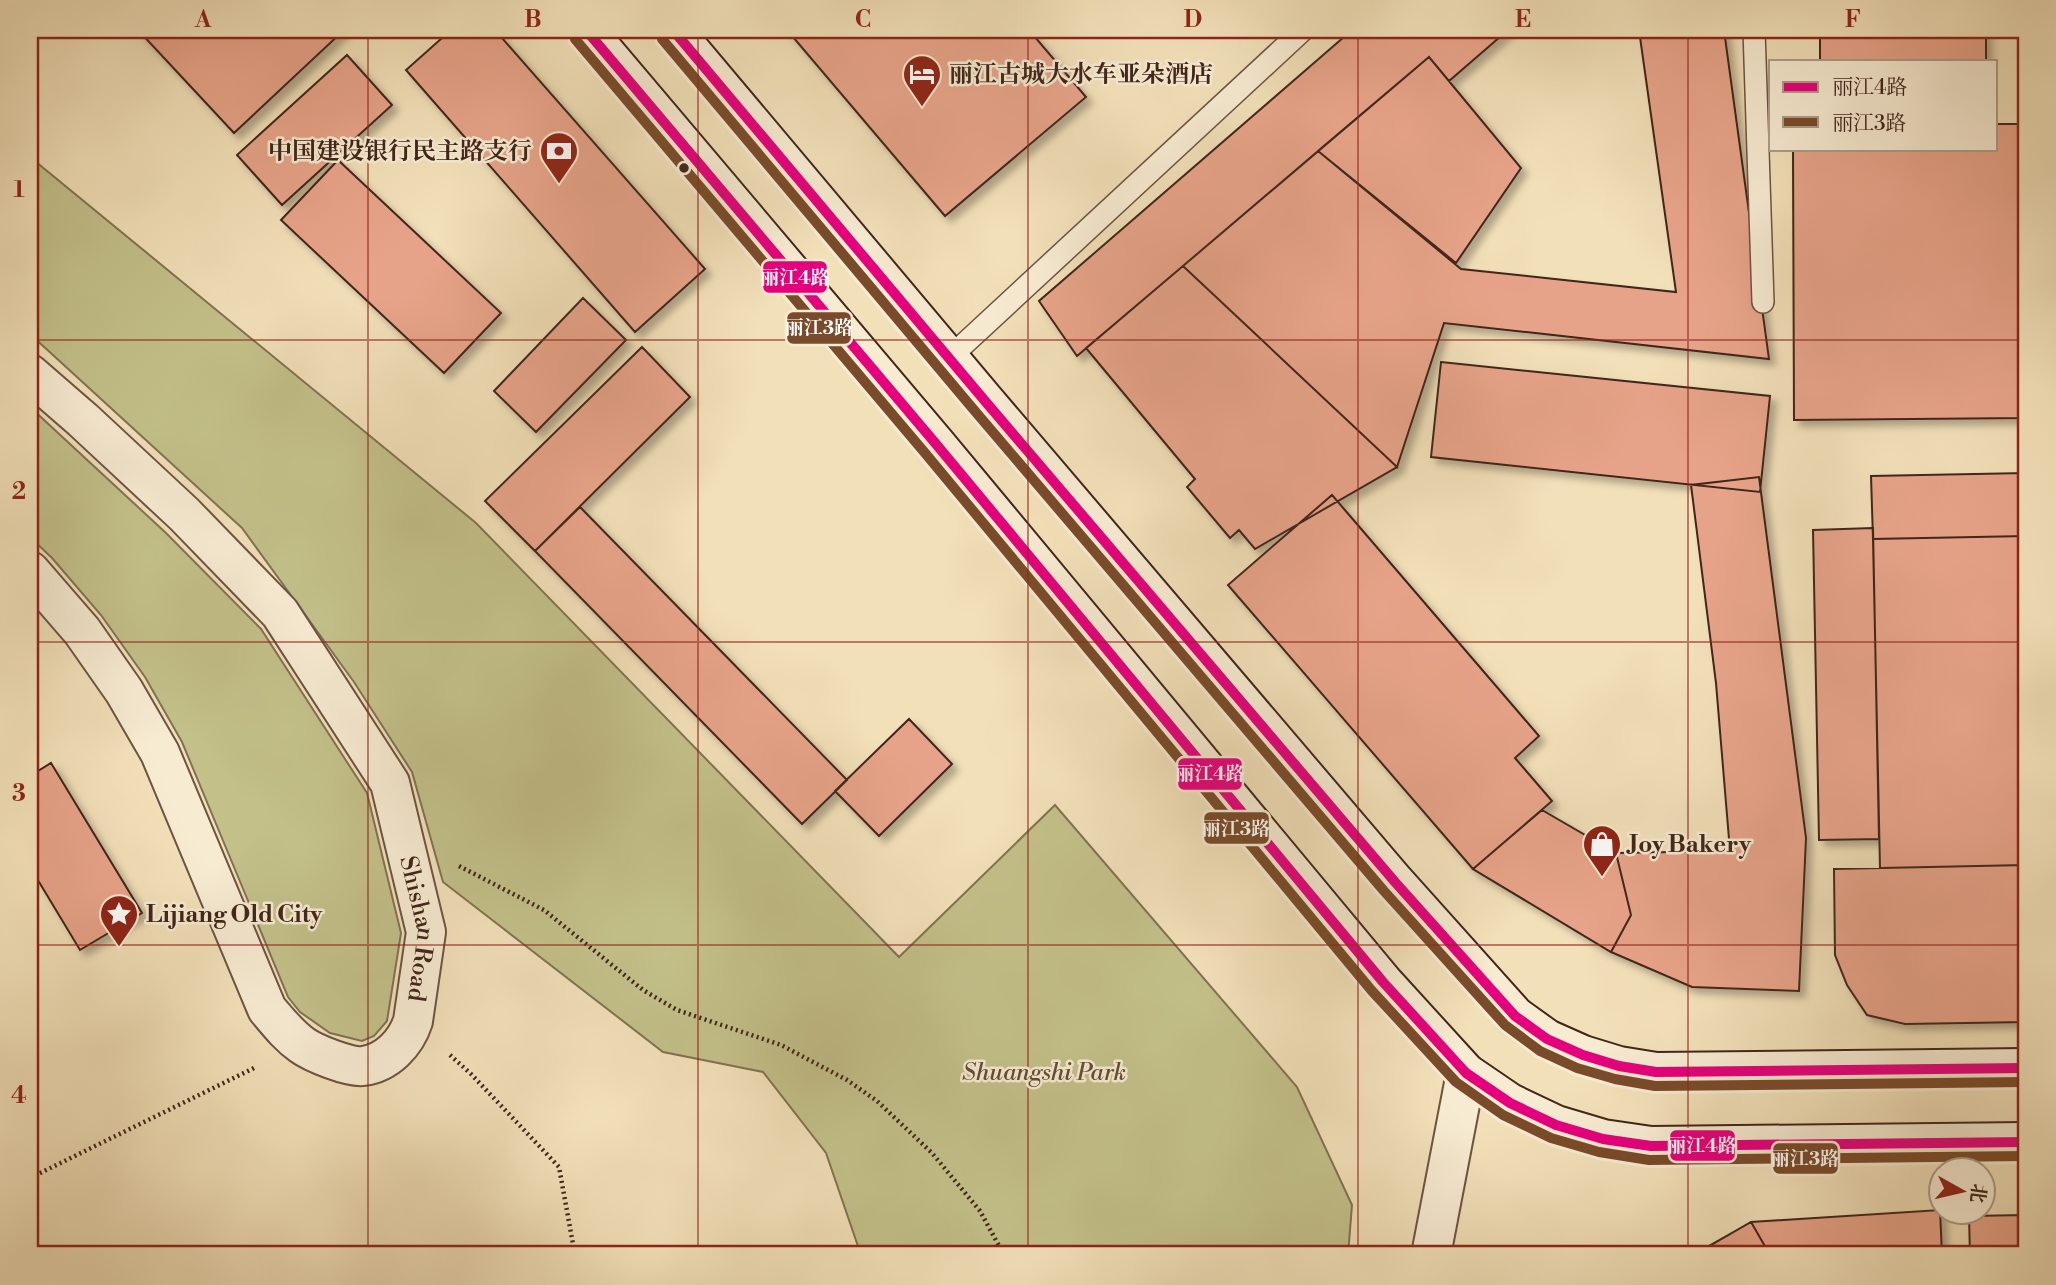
<svg xmlns="http://www.w3.org/2000/svg" width="2056" height="1285" font-family="'Libre Bodoni','Noto Serif SC',serif">
<style>
.green{fill:#c3c08a;stroke:#827252;stroke-width:2}
.building{fill:#e7a389;stroke:#41251b;stroke-width:2;filter:url(#shadow)}
.lines{fill:none;stroke-linecap:round;stroke-linejoin:round}
.lane-casing{stroke:#6d5442;stroke-width:24}
.street-casing{stroke:#6d5442;stroke-width:42}
.secondary-casing{stroke:#41251b;stroke-width:42}
.path{stroke:#41251b;stroke-width:4.5;stroke-dasharray:2 3.5;stroke-linecap:butt}
.lane{stroke:#f7ebd2;stroke-width:21}
.street{stroke:#f7ebd2;stroke-width:38}
.secondary{stroke:#f7ebd2;stroke-width:38}
.bus-1-casing{stroke:#f7ebd2;stroke-width:16}
.bus-2-casing{stroke:#f7ebd2;stroke-width:16}
.bus-1{stroke:#e5007d;stroke-width:10}
.bus-2{stroke:#7a4b2a;stroke-width:10}
.grid{fill:none;stroke:#8f2418;stroke-width:2;stroke-opacity:0.55}
.bus-dot{fill:#41251b;stroke:#f7ebd2;stroke-width:2.5}
.labels{text-anchor:middle;stroke-width:5;stroke-linejoin:round;paint-order:stroke}
.poi-label{font-size:24px;font-weight:bold;fill:#41251b;stroke:#f7ebd2;text-anchor:start}
.street-label{font-size:24px;fill:#41251b;stroke:#f7ebd2}
.park-label{font-size:24px;font-style:italic;fill:#624c37;stroke:#f7ebd2}
.line-badge{stroke:#f7ebd2;stroke-width:2.5}
.badge-label{font-size:19px;text-anchor:middle;font-weight:bold;fill:#fff}
.neatline{fill:none;stroke:#8f2418;stroke-width:2.5}
.grid-label{font-size:23px;text-anchor:middle;font-weight:bold;fill:#8f2418}
</style>
<defs>
<filter id="shadow"><feDropShadow dx="6" dy="6" stdDeviation="3.5" flood-color="#0004"/></filter>
</defs>
<rect width="100%" height="100%" fill="#f2e0b9"/>
<filter id="stains"><feTurbulence type="fractalNoise" baseFrequency=".00286" numOctaves="4"/><feColorMatrix values="0 0 0 0 .2 0 0 0 0 .09 0 0 0 0 .02 0 0 0 .5 -.17"/></filter>
<radialGradient id="worn" r=".72"><stop offset=".6" stop-color="#630" stop-opacity="0"/><stop offset="1" stop-color="#630" stop-opacity=".3"/></radialGradient>
<path class="green" d="M30,157l446,366 423,434 156,-152 242,282 55,118 -4,50h-487l-35,-102 -63,-81 -100,-20 -220,-170 -31,-110 -58,-90 -112,-154 -212,-194z
M30,407l136,126 95,96 106,164 34,140 -14,88 -13,15 -12,5 -32,-8 -30,-21 -12,-15 -106,-255 -37,-65 -44,-62 -49,-57 -22,-21z"/>
<path class="building" d="M138,30h206l-110,103z
M451,30h44l210,239 -70,63 -229,-262z
M787,30h242l57,67 -141,119z
M1352,30h156l-59,51 -20,-24 -352,299 -38,-55z
M1639,30h85l45,329 -325,-36 -47,144 -214,-201 135,-115 143,118 215,23z
M1820,30h166v31h-166z
M347,55l45,50 -110,100 -45,-50z
M1429,57l92,111 -65,95 -138,-112z
M1995,124h31v294l-232,2 -1,-271h202z
M338,160l163,153 -57,60 -163,-153z
M1183,266l214,201 -142,82 -16,-19 -9,8 -43,-51 8,-8 -109,-131z
M583,298l43,42 -90,92 -42,-41z
M642,347l48,50 -155,154 -50,-50z
M1441,362l329,34 -10,96 -329,-35z
M2026,473v63l-153,3 -2,-63z
M1759,477l47,361 -7,153 -107,-4 -81,-35 20,-37 -15,-62 114,-2 -14,-168 -25,-198z
M1332,495l207,241 -24,22 37,43 -79,68 -245,-284z
M580,507l267,273 -45,44 -267,-273z
M1873,528l6,311 -60,1 -6,-310z
M2026,536v329l-146,3 -7,-329z
M909,719l43,45 -73,72 -44,-45z
M51,763l91,150 -62,37 -50,-83v-91z
M1542,810l74,43 15,62 -20,37 -138,-83z
M2026,865v157l-121,2 -38,-9 -20,-30 -12,-30 -1,-86z
M1940,1210l2,45h-248l57,-33z
M2026,1215v40h-56l-1,-39z
M1751,1222l19,33h-77z"/>
<g class="lines">
<defs>
<path id="lane" d="M1754,30l9,272
M949,358l354,-328"/>
<g id="street">
<path id="s1" d="M30,374l53,46 101,94 96,99 110,170 36,149 -13,89c-7,22 -26,42 -50,45 -13,2 -50,-13 -61,-21 -14,-10 -24,-23 -35,-36l-107,-256 -36,-62 -42,-60 -52,-60"/>
<path d="M1431,1255l35,-182"/>
</g>
<path id="secondary" d="M586,30l350,414 447,538 83,91 44,30 46,22 47,14 48,7 375,-4
M673,30l312,371 410,481 120,134 32,23 36,16 36,11 37,6 370,-4"/>
</defs>
<use href="#lane" class="lane-casing"/>
<use href="#street" class="street-casing"/>
<use href="#secondary" class="secondary-casing"/>
<path class="path" d="M459,866l85,44 99,80 34,20 104,35 66,35 30,21 55,52 48,58 24,44
M450,1055l21,19 88,93 16,88
M30,1178l224,-110"/>
<use href="#lane" class="lane"/>
<use href="#street" class="street"/>
<use href="#secondary" class="secondary"/>
<defs>
<path id="bus-1" d="M586,30l350,414 447,538 83,91 44,30 46,22 47,14 48,7 375,-4
M673,30l312,371 410,481 120,134 32,23 36,16 36,11 37,6 370,-4"/>
<path id="bus-2" d="M575,39l350,414 447,538 84,91 47,33 48,23 48,14 50,8 377,-4
M662,39l312,371 410,481 121,134 35,26 37,17 38,11 40,7 371,-4"/>
</defs>
<use href="#bus-1" class="bus-1-casing"/>
<use href="#bus-2" class="bus-2-casing"/>
<use href="#bus-1" class="bus-1"/>
<use href="#bus-2" class="bus-2"/>
</g>
<path class="grid" d="M368,30v1225M698,30v1225M1028,30v1225M1358,30v1225M1688,30v1225M30,340h1996M30,642h1996M30,945h1996"/>
<defs>
<symbol id="hotel-pin" viewBox="-11 -11 22 30"><path d="M0 17L-7.5 6A9.5 9.5 0 1 1 7.5 6Z" fill="#8f2418" stroke="#f7ebd2"/><path d="M-6-4.5h1.5V1H6V5H4.5V3h-9V5H-6ZM-4 0a1.8 1.8 0 1 1 3.6 0ZM.5 0V-2.5h3Q6-2.5 6 0Z" fill="#fff"/></symbol>
<symbol id="bank-pin" viewBox="-11 -11 22 30"><path d="M0 17L-7.5 6A9.5 9.5 0 1 1 7.5 6Z" fill="#8f2418" stroke="#f7ebd2"/><path d="M-6-4H6V4H-6ZM0-2.3a2.3 2.3 0 1 0 0 4.6a2.3 2.3 0 1 0 0-4.6Z" fill="#fff"/></symbol>
<symbol id="shop-pin" viewBox="-11 -11 22 30"><path d="M0 17L-7.5 6A9.5 9.5 0 1 1 7.5 6Z" fill="#8f2418" stroke="#f7ebd2"/><path d="M-5-2.5h2.3a2.7 3.5 0 0 1 5.4 0H5L5.5 6h-11ZM-1.5-2.5h3a1.5 2.3 0 0 0-3 0Z" fill="#fff"/></symbol>
<symbol id="sight-pin" viewBox="-11 -11 22 30"><path d="M0 17L-7.5 6A9.5 9.5 0 1 1 7.5 6Z" fill="#8f2418" stroke="#f7ebd2"/><path d="M0-6L1.8-2.2L6-1.7L2.9 1.2L3.7 5.4L0 3.3L-3.7 5.4L-2.9 1.2L-6-1.7L-1.8-2.2Z" fill="#fff"/></symbol>
</defs>
<g fill-rule="evenodd">
<use href="#hotel-pin" x="900" y="52" width="44" height="60"/>
<use href="#bank-pin" x="537" y="129" width="44" height="60"/>
<use href="#shop-pin" x="1580" y="822" width="44" height="60"/>
<use href="#sight-pin" x="97" y="892" width="44" height="60"/>
</g>
<circle class="bus-dot" cx="684" cy="168" r="6"/>
<g class="labels">
<g class="poi-label">
<text x="949" y="82">丽江古城大水车亚朵酒店</text>
<text x="532" y="159" text-anchor="end">中国建设银行民主路支行</text>
<text x="1629" y="852">Joy Bakery</text>
<text x="146" y="922">Lijiang Old City</text>
</g>
<g class="street-label">
<text dy="8" stroke="none"><textPath href="#s1" startOffset="698">Shishan Road</textPath></text>
</g>
<g class="park-label">
<text x="1044" y="1080">Shuangshi Park</text>
</g>
</g>
<g class="line-badge">
<rect x="762" y="260" width="66" height="34" rx="7" fill="#e5007d"/>
<rect x="786" y="311" width="66" height="34" rx="7" fill="#7a4b2a"/>
<rect x="1177" y="757" width="66" height="34" rx="7" fill="#e5007d"/>
<rect x="1203" y="811" width="67" height="34" rx="7" fill="#7a4b2a"/>
<rect x="1669" y="1129" width="67" height="33" rx="7" fill="#e5007d"/>
<rect x="1772" y="1142" width="67" height="33" rx="7" fill="#7a4b2a"/>
</g>
<g class="badge-label">
<text x="795" y="284">丽江4路</text>
<text x="819" y="334">丽江3路</text>
<text x="1210" y="780">丽江4路</text>
<text x="1236" y="835">丽江3路</text>
<text x="1702" y="1152">丽江4路</text>
<text x="1805" y="1165">丽江3路</text>
</g>
<rect width="2056" height="1285" fill="none" stroke="#f2e0b9" stroke-width="77"/>
<rect x="1769" y="60" width="228" height="91" fill="#f7ebd2" stroke="#ae9c89" stroke-width="2"/>
<rect x="1783" y="82" width="35" height="10" fill="#e5007d" stroke="#ae9c89" stroke-width="2"/>
<text x="1832" y="94" font-size="21" fill="#41251b">丽江4路</text>
<rect x="1783" y="117" width="35" height="10" fill="#7a4b2a" stroke="#ae9c89" stroke-width="2"/>
<text x="1832" y="130" font-size="21" fill="#41251b">丽江3路</text>
<g transform="translate(1962 1191) rotate(98)"><circle r="33" fill="#f7ebd2" stroke="#ae9c89" stroke-width="2"/>
<path d="M0-5L12 26L0 18L-12 26Z" fill="#8f2418"/>
<text y="-10" font-size="19" font-weight="bold" text-anchor="middle" fill="#41251b">北</text>
</g>
<rect x="38" y="38" width="1980" height="1208" class="neatline"/>
<g class="grid-label">
<text x="203" y="27">A</text>
<text x="533" y="27">B</text>
<text x="863" y="27">C</text>
<text x="1193" y="27">D</text>
<text x="1523" y="27">E</text>
<text x="1853" y="27">F</text>
<text x="19" y="197">1</text>
<text x="19" y="499">2</text>
<text x="19" y="801">3</text>
<text x="19" y="1103">4</text>
</g>
<rect width="100%" height="100%" filter="url(#stains)"/>
<rect width="100%" height="100%" fill="url(#worn)"/>
</svg>
